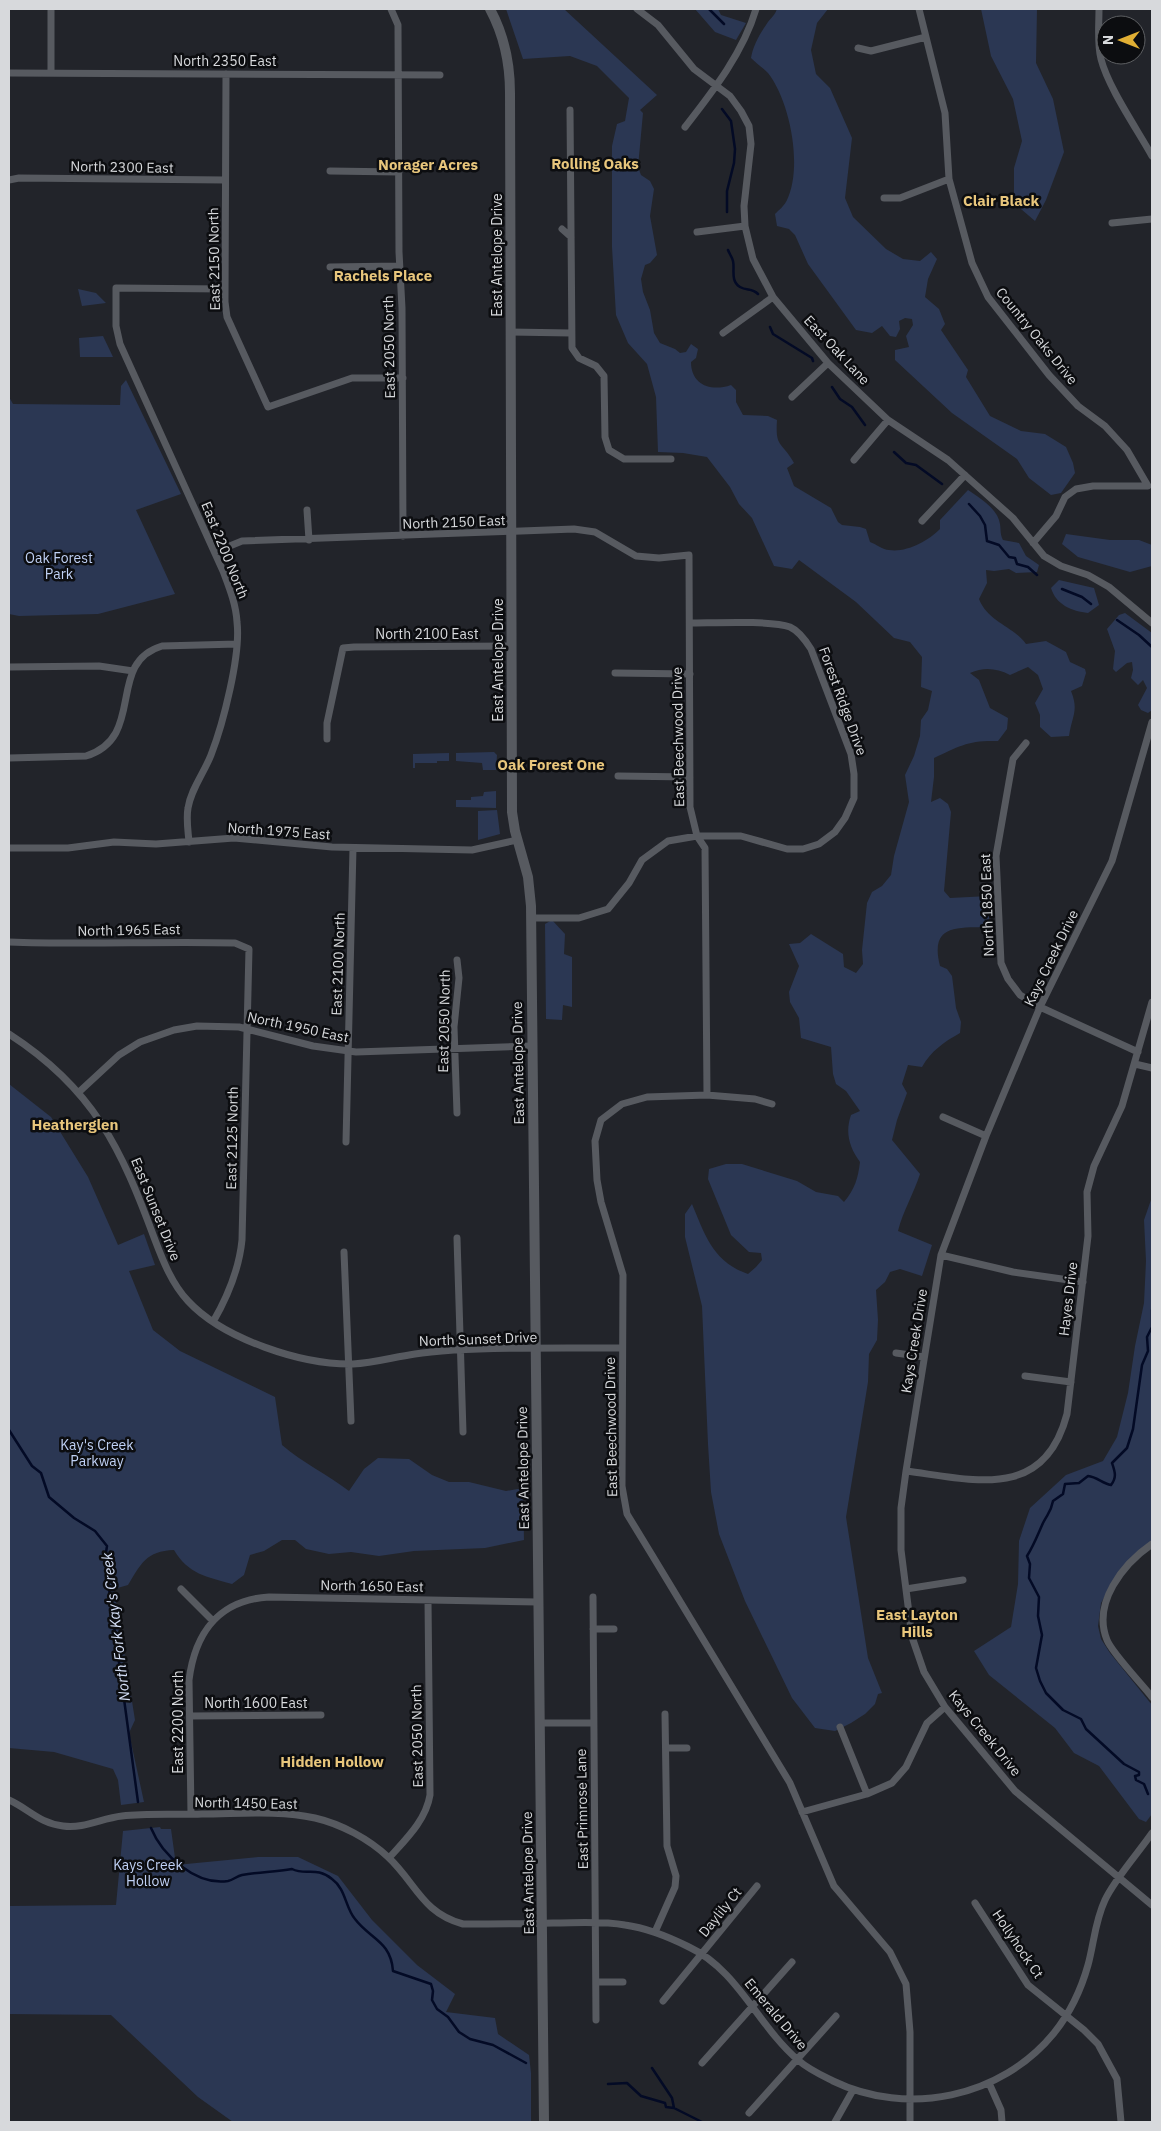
<svg xmlns="http://www.w3.org/2000/svg" width="1161" height="2131" font-family="'IBM Plex Sans',sans-serif">
<style>
.green{fill:#2b3753}
.lines{fill:none;stroke-linecap:round;stroke-linejoin:round}
.stream{stroke:#030a25;stroke-width:2.5}
.street{stroke:#575a60;stroke-width:7}
.secondary{stroke:#575a60;stroke-width:10}
.labels{text-anchor:middle;stroke-width:5;stroke-linejoin:round;paint-order:stroke}
.street-label{font-size:14px;fill:#d7d9dc;stroke:#0c0d10}
.park-label{font-size:14px;fill:#c0d1f5;stroke:#0c0d10}
.neighbourhood-label{font-size:15px;font-weight:bold;fill:#e8c67c;stroke:#0c0d10}
.water-label{font-size:15px;font-style:italic;fill:#d5e0f8;stroke:#0c0d10}
</style>
<rect width="100%" height="100%" fill="#22242a"/>
<path class="green" d="M506,9h58l93,86 -17,15 3,3 -5,54 3,8 9,6 4,8 -4,27 7,39 -7,8 -5,2 -4,14 2,13 7,18 4,23 6,10 15,6 5,4 6,-1 5,-8 7,5 -2,9 -5,4c0,23 20,30 40,23l5,5v12l7,13 25,1 9,4c-2,29 5,21 17,43l-7,5 7,18 37,22 7,14 4,3 18,2 6,2 4,13c6,2 13,8 19,8 17,3 39,-9 51,-21v-9l28,-30c12,8 30,19 32,34 1,7 0,10 3,16l16,3 7,13 13,9 -2,7 -21,1 -7,-4 -15,2 -8,-1 1,13 -8,16c9,23 34,27 47,45l20,-3 20,11 4,10 15,7 1,4 -4,13 -11,5c8,20 1,24 -2,45l-18,1 -11,-10v-12l-5,-12 8,-14 -5,-14 -10,-8 -18,8c-14,-7 -26,-8 -40,-2l9,7 11,28 18,10 -1,11 -9,12c-29,-1 -39,5 -64,17v19l-3,25 9,-4 8,6 3,8 -7,79 6,7 39,-2v31c-30,1 -60,-4 -49,39l7,3 5,7 4,32 5,14 -1,11c-16,9 -29,18 -38,34l-14,-2 -6,19 5,9 -10,27 -5,20 28,34c-6,19 -17,37 -22,57l34,14 -10,31 -22,-7 -10,3 -5,10 -9,8 2,30 -1,20 -8,14 -1,28 -22,135 22,141 14,35 -4,1 -3,10 -10,10 -14,9 -16,8 -20,-3 -23,-30 -47,-97 -26,-67 -8,-42 -3,-48 -6,-138 -17,-69v-23l7,-10c13,31 21,58 56,70l8,-7 6,-7 -1,-7 -12,-1 -18,-17 -23,-56 1,-10 17,-5h16l55,17 19,11 22,4 6,6c11,-13 14,-24 16,-40 -11,-15 -15,-30 -9,-47l9,-4 -14,-20 -10,-7 -3,-10 -2,-27 -30,-9 -2,-20 -9,-16 -1,-10 10,-26 -10,-22 11,-1 11,-9 32,20 1,13 12,6 7,-9 -1,-14 5,-47 5,-11 10,-6 9,-11 3,-19 15,-54 -4,-27 9,-19 6,-20 1,-16 7,-10 4,-19 -11,-4 1,-30 -12,-15 -16,-4 -38,-36 -57,-42 -7,9 -18,-3 -22,-48 -13,-14 -9,-17 -23,-30 -24,-4 -25,-1 -2,-55 -9,-33 -19,-21 -12,-28 -4,-68v-101l5,-22 8,-3 4,-23 -32,-32 -27,-10 -47,3z
M695,9h23l3,6 25,8 -10,17 -21,-8z
M777,9h51l-11,14 -6,27 5,24 14,14 22,50 -7,60 8,19 33,32 17,10 17,2 11,-9 6,7 -9,20 -3,18 14,12 6,15 -4,6 27,40 -2,7 24,39 31,15 24,3 21,13 7,16 2,10 -14,20 -10,2 -22,-17 -12,-19 -65,-46 -57,-53v-10l14,-3 -3,-11 7,-11 -1,-6 -7,-1 -6,3 1,8 -4,8 -6,-1 -8,-10 -10,7 -16,-3 -48,-66 -13,-29 -6,-6 -12,-3 -2,-12c4,-4 10,-9 12,-14 16,-33 3,-99 -19,-127 -5,-5 -12,-10 -17,-15 2,-12 8,-23 15,-33 4,-7 8,-8 11,-16z
M981,9h56l-1,54 17,36 11,53 -18,48 -11,21 -21,-18v-35l8,-27 -9,-42 -22,-43z
M78,289l18,4 10,10 -24,3z
M103,336l10,21h-33l-1,-19z
M126,380l55,114 -45,16 39,84 -77,20 -79,2 -10,-2v-217l4,7 107,1 1,-19z
M1066,534l44,6h29l13,5v21l-22,6 -52,-15 -16,-13z
M1059,580l35,8 5,17 -11,8c-16,-2 -32,-8 -37,-25z
M1125,613l27,20v77l-4,3 -7,-3 -3,-5 9,-17 -4,-8 -5,5 -7,-7 2,-8 -1,-8 -5,1 -11,9 -3,-3 2,-18 -8,-22 12,-14z
M494,752l3,3 -1,15h-13l-1,-7 -26,-2v-8z
M449,753v8h-12v2h-22v5h-2v-14z
M496,791v17l-40,-1v-7h15v-3l12,-1 1,-4z
M497,810l3,24 -22,6v-29z
M552,920l13,14 -1,20 8,3v50l-9,-2 -1,15 -16,-1 -1,-95z
M9,1084l42,33 37,60 30,68 26,-11 11,31 -26,6 24,59 27,21 95,46 7,48c21,18 45,29 67,46l15,-22 14,-11 31,1 23,16 17,7h20l37,9 17,-3 1,52 -39,8 -71,3 -35,5 -28,-4 -22,2 -23,-5 -11,-9h-13l-18,11 -14,4 -6,20 -12,9c-25,-7 -44,-10 -58,-34 -28,1 -33,14 -46,35l-14,4 21,131 -6,13 15,69 -23,3 -3,-25 -5,-11 -59,-17 -45,-4z
M1152,1197v345l-44,49 -7,12 -3,23 3,13 9,14 42,52v109l-6,8 -7,-3 -40,-53 -25,-13 -19,-25 -66,-53 -15,-24 37,-24 7,-43 1,-43 11,-33 36,-33 37,-14 14,-24 11,-44 7,-47 9,-43 2,-42 -2,-41z
M160,1827l1,2h10l5,36 82,-8h40l40,19 34,44 45,45 38,29 -9,18 49,6 3,16 31,21 2,18v49h-298l-35,-25 -87,-82 -102,-1v-108l107,-1 7,-74z"/>
<g class="lines">
<path class="stream" d="M709,9l15,15
M722,109l9,12 4,28 -1,14 -7,28v21
M728,250c1,3 4,7 5,11 2,8 -3,20 7,26 7,4 12,1 18,7
M770,327l3,7 39,24 1,3
M832,387l8,12 12,8 13,18
M894,452l12,11 10,2 26,19
M969,504l11,12 5,9 2,16 12,4 10,12 6,1 2,6 11,3 9,8
M1062,589l20,8 9,7
M1117,620l22,15 13,12
M9,1430l23,36 9,7 8,24 25,21 21,13 12,15 -2,13 33,243
M1148,1794l-4,-10 -8,-4 -1,-4 4,-1v-3l-15,-8 -38,-35 -5,-10 -18,-9 -17,-17 -6,-12 -4,-13 6,-33 -4,-19 1,-19 -10,-19 1,-14 -3,-8c7,-11 11,-22 16,-33 5,-10 8,-11 10,-22l10,-7 2,-10 14,-1 9,-7c9,1 14,7 23,9 6,-8 4,-13 1,-22l15,-15 6,-19 9,-64 6,-14 -1,-14 5,-10v-17
M151,1828c11,27 45,58 77,53 5,-1 9,-5 14,-6 17,-3 33,-3 50,-6 14,7 24,-3 40,10 14,10 13,28 23,40 15,20 36,22 38,52l38,13 2,7 -1,9 5,9 11,8 11,15 11,7 23,6 33,18
M652,2068l20,30 2,10
M608,2084l19,-1 14,13 24,7 1,4 8,1 28,14"/>
<path class="street" d="M391,9l7,16 1,227 3,56 1,228
M637,9l21,16 36,44 36,27 11,15 8,15 2,18 -7,62 1,20 8,33 20,38 55,66 60,57 60,40 65,58 31,38 17,10 27,9 21,12 43,36
M919,9l26,104 4,66 23,84 16,34 61,78 29,31 27,20 22,24 21,36h-55l-17,3 -11,8 -9,19 -23,27
M1099,9c0,17 -2,34 2,50 7,28 36,70 51,97
M858,48l13,3 55,-14
M9,73l431,2
M51,73v-64
M226,74l-1,228 2,15 41,90 84,-29h51
M570,110l2,238 7,10 17,8 8,10 1,61 4,13 15,9h47
M685,127c28,-36 58,-74 71,-118
M330,171l69,1
M9,180l10,-2 206,2
M884,198h16l49,-19
M1112,223l40,-4
M562,229l9,8
M697,232l48,-6
M330,267l69,-1
M510,332l61,1
M723,333l50,-36
M792,397l36,-34
M854,460l34,-40
M307,510l2,30
M922,521l43,-46
M215,552l27,-11 332,-12 21,3 41,24 23,2 30,-3 1,252 7,29 8,12 2,247
M9,667l90,-1 34,5
M615,673l75,1
M1152,722l-40,139 -72,146 -54,129 -45,119 -35,216 -5,37v42l11,87 12,35 21,35 70,84 137,114
M327,739v-16l16,-75 11,-1 157,-1
M1026,743l-13,16 -17,97 5,107 7,16 12,16 20,12 98,45
M9,758l77,-2c61,-19 19,-93 76,-110l75,-2
M618,776l72,1
M189,842c-1,-12 -3,-23 -1,-34 3,-19 16,-35 23,-53 12,-31 30,-100 26,-133 -1,-18 -8,-35 -14,-51l-103,-227 -4,-18v-38l108,1
M9,848h59l46,-6 42,2 78,-6 98,9 140,3 45,-10
M531,918h48l29,-9 21,-26 13,-23 26,-19 29,-5h44l46,13h16l16,-5 16,-12 10,-14 9,-20v-24l-3,-20 -40,-105c-5,-8 -12,-18 -21,-22 -20,-7 -77,-4 -100,-4
M9,942c75,3 151,-1 226,1l14,6 -7,291c-3,30 -14,56 -29,82
M457,960l2,18 -5,49 3,86
M9,1034c85,55 112,114 146,206 8,21 17,44 33,61 35,38 114,64 165,63 21,-1 41,-7 62,-10 13,-2 26,-3 39,-4 56,-3 112,-2 168,-2
M1135,1064l17,4
M79,1092l40,-37 21,-13 34,-12 23,-4 42,1 74,19 43,6 175,-6
M772,1104l-17,-5 -48,-4 -60,2 -25,7 -21,16 -6,21 2,39 4,22 22,73 -1,211 5,28 25,41 138,228 44,103 56,66 16,32 4,48v90
M943,1117l43,19
M346,1142l7,-294
M457,1238l6,194
M344,1252l7,169
M941,1255l72,17 70,10
M896,1353l28,4
M1025,1376l46,6
M906,1471c69,9 138,30 161,-57l21,-178 -1,-44 7,-26 28,-60 30,-104
M1152,1544c-29,20 -60,59 -45,96 5,13 35,44 45,57
M181,1589l32,32
M906,1589l57,-9
M593,1597l3,423
M593,1629h21
M190,1716l131,-1
M540,1723h53
M840,1727l27,67
M666,1748h21
M9,1800c20,9 30,23 54,26 21,3 39,-8 59,-10 26,-3 54,-1 80,-2 37,0 76,-4 113,4 26,6 54,21 73,39 28,26 34,56 75,67 30,0 60,0 90,-1 24,0 49,-2 72,2 22,3 44,12 64,22 49,23 69,79 109,113 10,9 23,15 35,21 74,36 168,17 221,-48 16,-20 27,-43 34,-68 6,-22 7,-44 17,-65 9,-20 34,-48 47,-67
M802,1812l65,-18 25,-11 14,-16 21,-44 18,-16
M191,1814l-2,-134c6,-47 30,-80 80,-83l269,5
M389,1858c17,-19 37,-38 41,-63l-2,-195
M975,1903l53,82 56,45 14,14 19,35 4,43
M655,1932l20,-45 1,-11 -9,-30 -2,-132
M596,1982h27
M663,2001l94,-115
M702,2063l90,-101
M989,2083l12,27 1,12
M749,2113l87,-97
M835,2122l18,-32"/>
<path class="secondary" d="M490,9c14,26 20,54 20,84l2,719 3,19 13,46 3,29 13,1216"/>
</g>
<g class="labels">
<g class="street-label">
<text x="225" y="66">North 2350 East</text>
<text transform="translate(122 167) rotate(1)" y="5">North 2300 East</text>
<text transform="translate(497 255) rotate(-90)" y="5">East Antelope Drive</text>
<text transform="translate(214 259) rotate(-91)" y="5">East 2150 North</text>
<text transform="translate(1037 336) rotate(51)" y="5">Country Oaks Drive</text>
<text transform="translate(389 347) rotate(-91)" y="5">East 2050 North</text>
<text transform="translate(837 350) rotate(47)" y="5">East Oak Lane</text>
<text transform="translate(454 522) rotate(-2)" y="5">North 2150 East</text>
<text transform="translate(225 550) rotate(68)" y="5">East 2200 North</text>
<text x="427" y="639">North 2100 East</text>
<text transform="translate(498 660) rotate(-90)" y="5">East Antelope Drive</text>
<text transform="translate(843 701) rotate(70)" y="5">Forest Ridge Drive</text>
<text transform="translate(678 737) rotate(-91)" y="5">East Beechwood Drive</text>
<text transform="translate(279 831) rotate(4)" y="5">North 1975 East</text>
<text transform="translate(987 905) rotate(-92)" y="5">North 1850 East</text>
<text transform="translate(129 930) rotate(-1)" y="5">North 1965 East</text>
<text transform="translate(1051 958) rotate(-64)" y="5">Kays Creek Drive</text>
<text transform="translate(338 964) rotate(-88)" y="5">East 2100 North</text>
<text transform="translate(444 1021) rotate(-89)" y="5">East 2050 North</text>
<text transform="translate(298 1027) rotate(12)" y="5">North 1950 East</text>
<text transform="translate(518 1063) rotate(-91)" y="5">East Antelope Drive</text>
<text transform="translate(232 1138) rotate(-89)" y="5">East 2125 North</text>
<text transform="translate(156 1209) rotate(68)" y="5">East Sunset Drive</text>
<text transform="translate(1068 1299) rotate(-83)" y="5">Hayes Drive</text>
<text transform="translate(478 1339) rotate(-2)" y="5">North Sunset Drive</text>
<text transform="translate(914 1341) rotate(-81)" y="5">Kays Creek Drive</text>
<text transform="translate(611 1427) rotate(-91)" y="5">East Beechwood Drive</text>
<text transform="translate(523 1468) rotate(-91)" y="5">East Antelope Drive</text>
<text transform="translate(372 1586) rotate(1)" y="5">North 1650 East</text>
<text x="256" y="1708">North 1600 East</text>
<text transform="translate(178 1722) rotate(-90)" y="5">East 2200 North</text>
<text transform="translate(985 1733) rotate(51)" y="5">Kays Creek Drive</text>
<text transform="translate(417 1736) rotate(-91)" y="5">East 2050 North</text>
<text transform="translate(246 1803) rotate(1)" y="5">North 1450 East</text>
<text transform="translate(582 1809) rotate(-91)" y="5">East Primrose Lane</text>
<text transform="translate(528 1873) rotate(-91)" y="5">East Antelope Drive</text>
<text transform="translate(720 1912) rotate(-51)" y="5">Daylily Ct</text>
<text transform="translate(1018 1944) rotate(56)" y="5">Hollyhock Ct</text>
<text transform="translate(776 2014) rotate(50)" y="5">Emerald Drive</text>
</g>
<g class="park-label">
<text x="59" y="563">Oak Forest<tspan x="59" dy="16">Park</tspan></text>
<text x="97" y="1450">Kay's Creek<tspan x="97" dy="16">Parkway</tspan></text>
<text x="148" y="1870">Kays Creek<tspan x="148" dy="16">Hollow</tspan></text>
</g>
<g class="neighbourhood-label">
<text x="595" y="169">Rolling Oaks</text>
<text x="428" y="170">Norager Acres</text>
<text x="1001" y="206">Clair Black</text>
<text x="383" y="281">Rachels Place</text>
<text x="551" y="770">Oak Forest One</text>
<text x="75" y="1130">Heatherglen</text>
<text x="917" y="1620">East Layton<tspan x="917" dy="17">Hills</tspan></text>
<text x="332" y="1767">Hidden Hollow</text>
</g>
<g class="water-label">
<text transform="translate(116 1627) rotate(-97)" y="5">North Fork Kay's Creek</text>
</g>
</g>
<rect width="1161" height="2131" fill="none" stroke="#d7d9dc" stroke-width="20"/>
<g transform="translate(1121 40) rotate(270)"><circle r="24" fill="#0c0d10" stroke="#5d5f62"/>
<path d="M0-4L9 19L0 12L-9 19Z" fill="#e1af34"/>
<text y="-8" font-size="14" font-weight="bold" text-anchor="middle" fill="#d7d9dc">N</text>
</g>
</svg>
